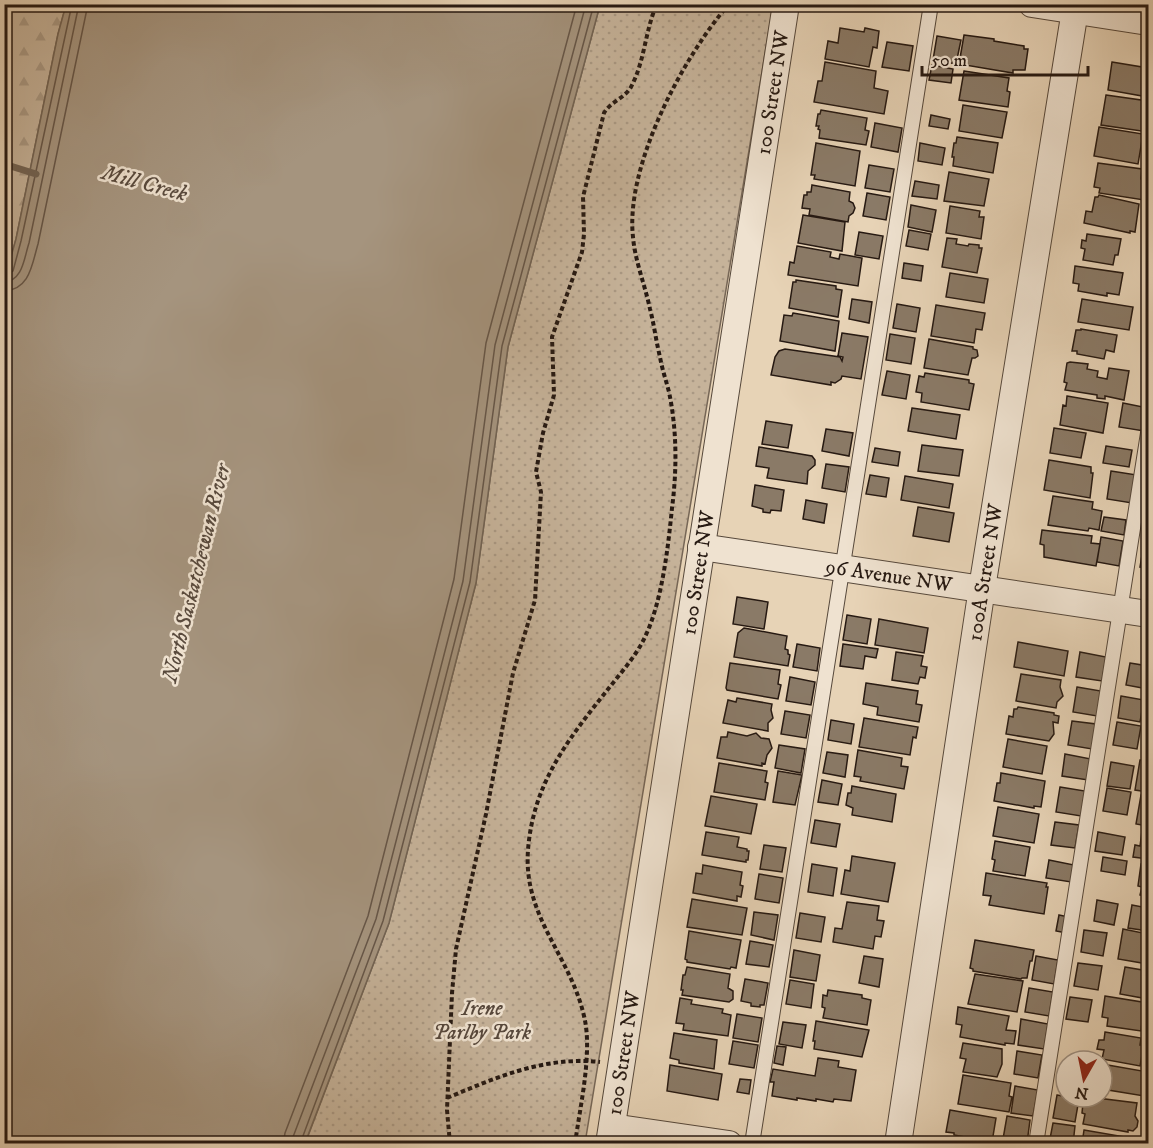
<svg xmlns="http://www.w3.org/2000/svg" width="1153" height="1148" font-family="'IM FELL DW Pica',serif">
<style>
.forest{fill:url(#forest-firs);stroke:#766656;stroke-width:1.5}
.park{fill:url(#park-dots);stroke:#766656;stroke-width:1.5}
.water{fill:#a5947e;stroke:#726353;stroke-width:1.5}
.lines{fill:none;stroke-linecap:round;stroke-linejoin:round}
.shore{stroke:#665648;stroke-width:1.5}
.stream{stroke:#726353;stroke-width:7}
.building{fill:#8a7a67;stroke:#261912;stroke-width:1.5}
.lane-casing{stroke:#56483b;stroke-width:16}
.street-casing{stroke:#56483b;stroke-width:28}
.path{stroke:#261912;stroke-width:4;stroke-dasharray:4.5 3;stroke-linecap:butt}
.lane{stroke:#efe2d0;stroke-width:14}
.street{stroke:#efe2d0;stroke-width:26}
.labels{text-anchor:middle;stroke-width:5;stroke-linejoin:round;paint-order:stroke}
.street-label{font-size:21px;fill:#261912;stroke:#efe2d0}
.park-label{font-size:21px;font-style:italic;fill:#56473b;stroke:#efe2d0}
.water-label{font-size:22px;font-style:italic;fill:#594a3d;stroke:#efe2d0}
</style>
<defs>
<pattern id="forest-firs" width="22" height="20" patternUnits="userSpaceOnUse" patternTransform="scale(1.5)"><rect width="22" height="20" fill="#c6b39a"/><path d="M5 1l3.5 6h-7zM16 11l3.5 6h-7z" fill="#aa9984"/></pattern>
<pattern id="park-dots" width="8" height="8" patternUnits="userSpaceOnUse" patternTransform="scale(1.5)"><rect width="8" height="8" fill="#c6b39a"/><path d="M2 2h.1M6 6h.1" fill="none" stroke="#aa9984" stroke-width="1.8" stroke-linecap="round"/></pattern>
</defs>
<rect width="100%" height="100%" fill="#e7d3b6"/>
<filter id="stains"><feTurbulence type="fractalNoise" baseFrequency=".00333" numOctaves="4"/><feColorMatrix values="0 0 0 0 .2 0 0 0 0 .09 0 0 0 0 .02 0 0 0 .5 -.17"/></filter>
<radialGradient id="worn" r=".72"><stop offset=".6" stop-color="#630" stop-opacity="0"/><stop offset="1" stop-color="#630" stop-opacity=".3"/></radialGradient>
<path class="forest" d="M5,5h61l-8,29 -42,205 -11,39z"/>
<path class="park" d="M600,5h173l-188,1138 -280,1 84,-221 87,-340 32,-236z"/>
<path class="water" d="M66,5h534l-92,342 -32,236 -87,340 -84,220h-300v-865l11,-39 42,-205z"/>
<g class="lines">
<path class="shore" d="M4,275l5,-1 4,-3 8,-30 51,-237
M4,282c19,-1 20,-24 25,-39l50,-239
M4,291c26,-1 28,-27 34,-47l50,-240
M283,1144l2,-11 83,-217 86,-337 32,-236 91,-339
M293,1144v-7l83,-218 87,-338 32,-236 91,-341
M300,1144l83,-223 87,-339 32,-236 92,-342"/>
<path class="stream" d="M4,164l32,10"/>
</g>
<path class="building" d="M840,28l24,4 1,-4 14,3 -2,17 -4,-1 -4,20 -44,-8 3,-18 10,2z
M964,35l30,4v2l30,5v3h4l-3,21h-12v3l-54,-9z
M937,36l24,4 -5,24 -23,-4z
M887,42l26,4 -4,25 -27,-4z
M825,62l51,9 -2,17 14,3 -4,23 -70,-12 4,-21h4z
M1112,62l36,6v29l-40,-7z
M932,65l21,4 -2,14 -22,-3z
M964,71l45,7 -2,13 3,1 -2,15 -49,-7z
M1106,95l42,6v31l-47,-7z
M963,105l44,7 -5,26 -43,-7z
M821,110l46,8 -2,12 4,1 -3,14 -47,-7 1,-8 -2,-1 1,-3h-3l2,-12h2z
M931,115l19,4 -2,10 -19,-3z
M875,123l27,5 -4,24 -27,-5z
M1099,127l44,7 -5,30 -44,-8z
M957,137l41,6 -5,30 -40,-7 1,-9h-2l2,-14h2z
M816,143l44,8 -5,35 -41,-7 1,-4h-4z
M920,143l25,5 -3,17 -24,-4z
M1098,163l44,6 -1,10 6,1 -3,20 -45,-7 1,-5 -6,-1z
M869,165l25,4 -4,23 -25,-4z
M949,172l40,7 -5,27 -40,-5z
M915,181l24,4 -2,14 -25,-3z
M812,185l38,7 -1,9 4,2 2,5 -2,5 -4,3 -1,6 -39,-7 1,-6 -8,-1 2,-13h3v-3h4z
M867,193l23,4 -4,23 -23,-4z
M1099,195l40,9 -4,28 -5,-1v2l-46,-10 2,-12 6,1 3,-15h3z
M911,205l25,5 -4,22 -24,-5z
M950,206l30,5 -1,6h5l-3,22 -35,-6z
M803,215l42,7 -3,29 -44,-8z
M909,230l22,4 -3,16 -22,-4z
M859,232l24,4 -4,23 -24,-4z
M1087,234l34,5 -3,16h-3l-2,10 -30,-5 2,-11 -4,-1 1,-8 4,1z
M947,238l10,1 -1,5 12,2 1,-2 10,1v3h3l-5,25 -35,-6z
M797,246l34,6 -1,5 9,2 1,-5 22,4 -4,28 -70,-11 2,-13 4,1z
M904,263l19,3 -2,15 -19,-3z
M1075,266l48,7 -4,22 -12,-2v3l-29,-5 1,-7 -6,-1z
M950,273l38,6 -4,24 -38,-6z
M796,280l40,6v3l6,1 -4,27 -49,-9 4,-26h3z
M852,299l20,3 -3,21 -20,-4z
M1082,299l51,8 -4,23 -51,-8z
M897,304l23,4 -4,24 -23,-4z
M936,305l49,8 -3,17 -6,-1 -2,14 -43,-7z
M793,313l46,8 -4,30 -55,-10 4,-26 8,1z
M1081,329l36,6 -3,17 -8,-2 -2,9 -27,-5v-3h-5l4,-21h5z
M842,333l26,4 -7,42 -19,-3 -1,3 -6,4 -4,-1v3l-60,-10 4,-18 4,-6 6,-2 55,8 2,4 1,-4 -5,-1z
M890,334l25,4 -4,26 -25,-4z
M929,339l44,8v2l4,1 1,6 -3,2h-3l-4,17 -44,-7z
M1070,362l18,2 -1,5 11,2 -1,6 10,2 2,-11 20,3 -5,29 -19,-4v3l-8,-1v-3l-32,-5 2,-7 -3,-1 3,-19z
M887,371l23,4 -4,24 -24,-4z
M925,373l44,7v3l5,1 -5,26 -48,-8 1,-9 -6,-1 3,-16 5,1z
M1067,396l41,7 -5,30 -43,-8 3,-20 3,1z
M1123,403l25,5 -4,23 -25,-4z
M912,408l48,7 -4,24 -48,-8z
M766,421l26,4 -4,23 -26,-4z
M1054,428l32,5 -5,25 -31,-5z
M826,429l27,4 -4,23 -27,-5z
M922,445l41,5 -4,26 -41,-5z
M1106,446l26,4 -3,17 -26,-4z
M759,447l53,9 3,4v5l-7,6 -1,13 -40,-6 2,-10 -13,-2z
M875,448l25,4 -2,14 -26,-4z
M1049,460l42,7v6h2l-3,25 -46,-8z
M826,464l23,3 -4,25 -23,-4z
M1111,471l26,4 -5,28 -25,-4z
M870,475l19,3 -3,19 -20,-3z
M905,476l48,8 -4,24 -48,-8z
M755,485l29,5 -3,21 -10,-1 -1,3 -7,-1v-3l-11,-3z
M1053,496l40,6 -1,7 10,2 -3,19 -10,-2 -1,3 -40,-6z
M806,500l21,4 -3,19 -21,-4z
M918,507l36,6 -5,29 -36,-6z
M1104,517l22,3 -2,15 -23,-4z
M1042,530l50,6 -1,7 9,1 -4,22 -52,-9v-12l-4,-1z
M1101,537l22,4 -4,25 -22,-4z
M1144,543h4v25l-8,-1z
M737,597l31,5 -4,27 -31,-5z
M847,615l24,4 -4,25 -24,-4z
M879,619l49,9 -4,25 -49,-8z
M744,628l43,8 -2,13 3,1v4l2,1 -2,11 -54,-9 4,-24z
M1018,642l50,9 -4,25 -50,-9z
M797,644l23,4 -3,23 -24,-4z
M843,644l35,5 -2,9 -11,-2 -2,13 -23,-3z
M896,652l27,4 -2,10 6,1 -2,11 -5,-1 -2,7 -26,-4z
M1080,652l26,5 -4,24 -26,-4z
M730,663l50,7 -2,14 3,1 -3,14 -51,-9 -1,-2z
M1130,663l18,3v23l-22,-4z
M1021,674l40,6 -1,7 3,9 -6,6 -1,6 -40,-7z
M790,677l25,5 -4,23 -25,-4z
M866,683l52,8 -2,13 6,1 -3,17 -42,-7 1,-8 -15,-3z
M1077,687l24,4 -4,25 -24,-4z
M1121,696l23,4 -4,22 -22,-4z
M737,698l35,6 -1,6 2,8 -5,5v8l-45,-8 5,-23 8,2z
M1018,707l36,6v2l5,1 -1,7 -5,-1 1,12 -5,7 -43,-7 3,-18 4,1 1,-8h3z
M785,711l25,4 -4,23 -25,-4z
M864,718l54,9 -2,11 -3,-1 -3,18 -51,-8z
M831,720l23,4 -3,20 -23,-4z
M1072,721l24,3 -4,25 -24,-4z
M1117,722l24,4 -4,23 -24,-4z
M728,732l19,4 9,-3 5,5 8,1 3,9 -5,7 -2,9 -3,-1v3l-45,-8 4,-21h6z
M1008,739l39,7 -5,28 -39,-7z
M779,745l26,4 -4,24 -26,-5z
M858,750l44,8 -1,8 7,1 -4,22 -44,-8 1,-4 -7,-1z
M827,752l21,3 -3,22 -22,-4z
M1065,754l26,5 -3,21 -26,-4z
M1140,760l8,1v31l-13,-2z
M1111,762l23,4 -4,23 -23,-3z
M719,763l48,8 -2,11 3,1 -3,17 -51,-8z
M778,771l24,4 -7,30 -22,-3z
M1001,773l44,8 -4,26 -7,-1v2l-40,-7 3,-18h3z
M822,780l20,4 -4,21 -20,-3z
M852,786l44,8 -4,28 -40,-7 1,-7 -7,-3 2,-12h3z
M1060,787l25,4 -4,25 -25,-4z
M1107,788l24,4 -4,23 -24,-4z
M1141,795l7,1v30l-12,-2z
M711,796l46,8 -6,30 -46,-8z
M998,807l41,7 -5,29 -41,-7z
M815,820l25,4 -4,23 -25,-4z
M1055,822l24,3 -4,23 -24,-3z
M1142,831l6,1v27l-15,-2 2,-12 5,1z
M706,832l33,5 -2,10 10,2v2h2l-1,9h-2v2l-44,-7z
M1098,832l27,5 -3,18 -27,-4z
M995,841l35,6 -5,29 -32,-5 2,-11 -3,-1z
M764,845l22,3 -4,24 -22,-3z
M852,856l43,7 -7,39 -47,-8 4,-24 5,1z
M1103,857l24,4 -2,14 -24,-4z
M1049,860l25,5 -3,17 -25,-4z
M812,864l25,4 -4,28 -25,-4z
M1141,864l7,1v32l-8,-2 2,-8 -4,-1z
M703,865l39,7 -2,13 3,1 -2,11 -4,-1v5l-44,-8 3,-20 6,1z
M986,873l61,10 -1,4h2l-4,27 -55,-9 2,-9 -8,-1z
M759,874l24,4 -4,25 -24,-4z
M692,899l55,9 -5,27 -55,-8z
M1097,900l21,4 -4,21 -20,-4z
M847,902l32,4 -2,14 7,1 -3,16 -6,-1 -2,13 -40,-7 2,-14 7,1z
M1132,905l16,3v23l-20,-3z
M754,912l24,3 -4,25 -23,-5z
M800,913l25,4 -4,25 -25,-4z
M1059,915l10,2 -2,16 -11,-2z
M1123,929l25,5v30l-30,-5z
M1084,930l23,3 -4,23 -22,-4z
M689,931l52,9 -5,28 -5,-1 -1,2 -43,-7v-2l-2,-1z
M975,940l59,10 -2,11h-2l-3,17h-5l-1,1 -48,-8v-2l-3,-1z
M750,941l23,4 -4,22 -23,-3z
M794,950l26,5 -4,26 -26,-4z
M864,956l19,3 -4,28 -20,-4z
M1036,956l22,4 -4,24 -22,-4z
M1078,963l24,3 -4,24 -24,-4z
M687,967l43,7 -2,14 5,3v8l-4,3 -47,-7 1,-5h-2l2,-15h2z
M1125,967l23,4v28l-28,-5z
M975,974l48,7 -6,31 -49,-8z
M745,979l23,4 -4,22h-4v2l-9,-1v-3l-10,-2z
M790,980l24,4 -3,24 -25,-4z
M1029,988l24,4 -4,24 -24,-4z
M828,990l34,5v3l9,2 -4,25 -44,-7 2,-10 -3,-1 1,-12 4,1z
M1105,996l43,7v20l-6,-1 -1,9 -34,-5 1,-8 -6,-1z
M1070,997l22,3 -4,22 -22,-3z
M680,998l12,2 -1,4 32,5 -1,4 9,2 -3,21 -45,-6 1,-6 -8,-1z
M958,1007l51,9 -3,14 10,1 -2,13 -9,-1v2l-45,-8 2,-12 -6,-1z
M737,1014l25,4 -4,24 -25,-4z
M1021,1019l27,5 -4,25 -26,-4z
M816,1021l53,9 -7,27 -48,-8 1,-8h-2z
M783,1022l23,3 -4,23 -23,-4z
M1105,1032l36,6 -1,7h4l-4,21 -38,-7 2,-9 -7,-1 2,-9h5z
M674,1033l43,7 -3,29 -35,-6v-3l-9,-2z
M733,1041l25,4 -4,23 -25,-4z
M963,1043l39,6v15l-5,13 -34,-5 3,-13 -6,-1z
M777,1046l9,1 -3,18 -9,-2z
M1017,1051l25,4 -4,23 -24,-4z
M818,1058l21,3 -1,6 18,3 -5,31 -17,-2 -1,3 -17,-3v2l-19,-3v2l-25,-4 2,-14h-4l3,-13 42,7z
M1061,1064l5,1v21l-9,-1z
M1102,1064l46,8 -4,24 -42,-7z
M670,1065l52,9 -4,26 -51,-9z
M963,1075l48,8 -2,13 3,1 -3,15 -51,-8z
M740,1079l11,1 -2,14 -12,-2z
M1015,1086l23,4 -5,26 -22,-3z
M1057,1095l22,4 -4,23 -22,-4z
M1089,1097l48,6 -2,13 3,5 -1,6 -4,4 -5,-1v2l-45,-8 2,-10 -3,-1 1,-10h5z
M950,1110l46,8 -4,24 -38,-7v-2l-8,-1z
M1007,1116l23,4 -3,23 -24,-4z
M1053,1123l22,3 -2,18h-24z
M1084,1130l47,8 -1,6h-48z"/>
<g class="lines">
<defs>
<path id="lane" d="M752,1144l179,-1140
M1036,1144l112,-711"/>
<g id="street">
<path d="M1032,4l116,18"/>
<path id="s1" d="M701,547l447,67"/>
<path d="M612,1127l117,17"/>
<path id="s2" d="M609,1144l177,-1140"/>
<path id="s3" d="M898,1144l84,-556 94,-584"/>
</g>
</defs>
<use href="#lane" class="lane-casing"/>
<use href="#street" class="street-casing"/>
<path class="path" d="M447,1098c50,-21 98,-42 153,-36
M450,1144l-3,-34 5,-117 4,-44 30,-135 27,-141 22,-73 6,-108 -5,-20 7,-39 11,-38 -2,-58 30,-85 2,-18 -1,-37 21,-84c6,-11 21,-15 27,-26 14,-26 14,-57 26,-83
M575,1144c5,-38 18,-92 9,-128 -14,-61 -61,-99 -56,-166 5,-65 38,-108 77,-157 13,-17 29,-34 39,-54 18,-36 24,-91 28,-131 5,-38 5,-78 -3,-116 -3,-12 -7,-23 -9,-35 -4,-16 -6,-33 -10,-48 -5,-24 -15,-48 -17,-72 -8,-71 50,-180 96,-233"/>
<use href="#lane" class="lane"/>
<use href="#street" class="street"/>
</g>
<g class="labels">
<g class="street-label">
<text dy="7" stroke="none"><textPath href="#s2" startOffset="1064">100 Street NW</textPath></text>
<text dy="7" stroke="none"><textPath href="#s2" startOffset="578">100 Street NW</textPath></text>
<text dy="7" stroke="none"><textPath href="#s3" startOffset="578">100A Street NW</textPath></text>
<text dy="7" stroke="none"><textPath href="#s1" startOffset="190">96 Avenue NW</textPath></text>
<text dy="7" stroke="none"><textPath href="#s2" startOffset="92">100 Street NW</textPath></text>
</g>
<g class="park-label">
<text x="482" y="1015">Irene<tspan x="482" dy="24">Parlby Park</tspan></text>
</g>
<g class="water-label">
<text transform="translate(145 182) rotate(15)" y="8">Mill Creek</text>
<text transform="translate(195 573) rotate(-76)" y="8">North Saskatchewan River</text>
</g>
</g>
<rect width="1153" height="1148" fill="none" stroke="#e7d3b6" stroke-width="24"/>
<rect x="6" y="6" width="1141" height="1136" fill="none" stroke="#261912" stroke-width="3"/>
<rect x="12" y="12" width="1129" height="1124" fill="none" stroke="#261912" stroke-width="1.5"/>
<g transform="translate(1084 1079) rotate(189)"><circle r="28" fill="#efe2d0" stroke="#9f9284" stroke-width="1.5"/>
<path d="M0-4.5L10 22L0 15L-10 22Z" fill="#8f2418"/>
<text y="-9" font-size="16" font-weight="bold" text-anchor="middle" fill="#261912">N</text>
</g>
<path d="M922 66v9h166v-9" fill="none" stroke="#261912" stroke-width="3"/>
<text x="931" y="66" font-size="18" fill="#261912" stroke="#efe2d0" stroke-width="4.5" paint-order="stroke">50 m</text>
<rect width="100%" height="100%" filter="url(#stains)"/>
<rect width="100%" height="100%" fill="url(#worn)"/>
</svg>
